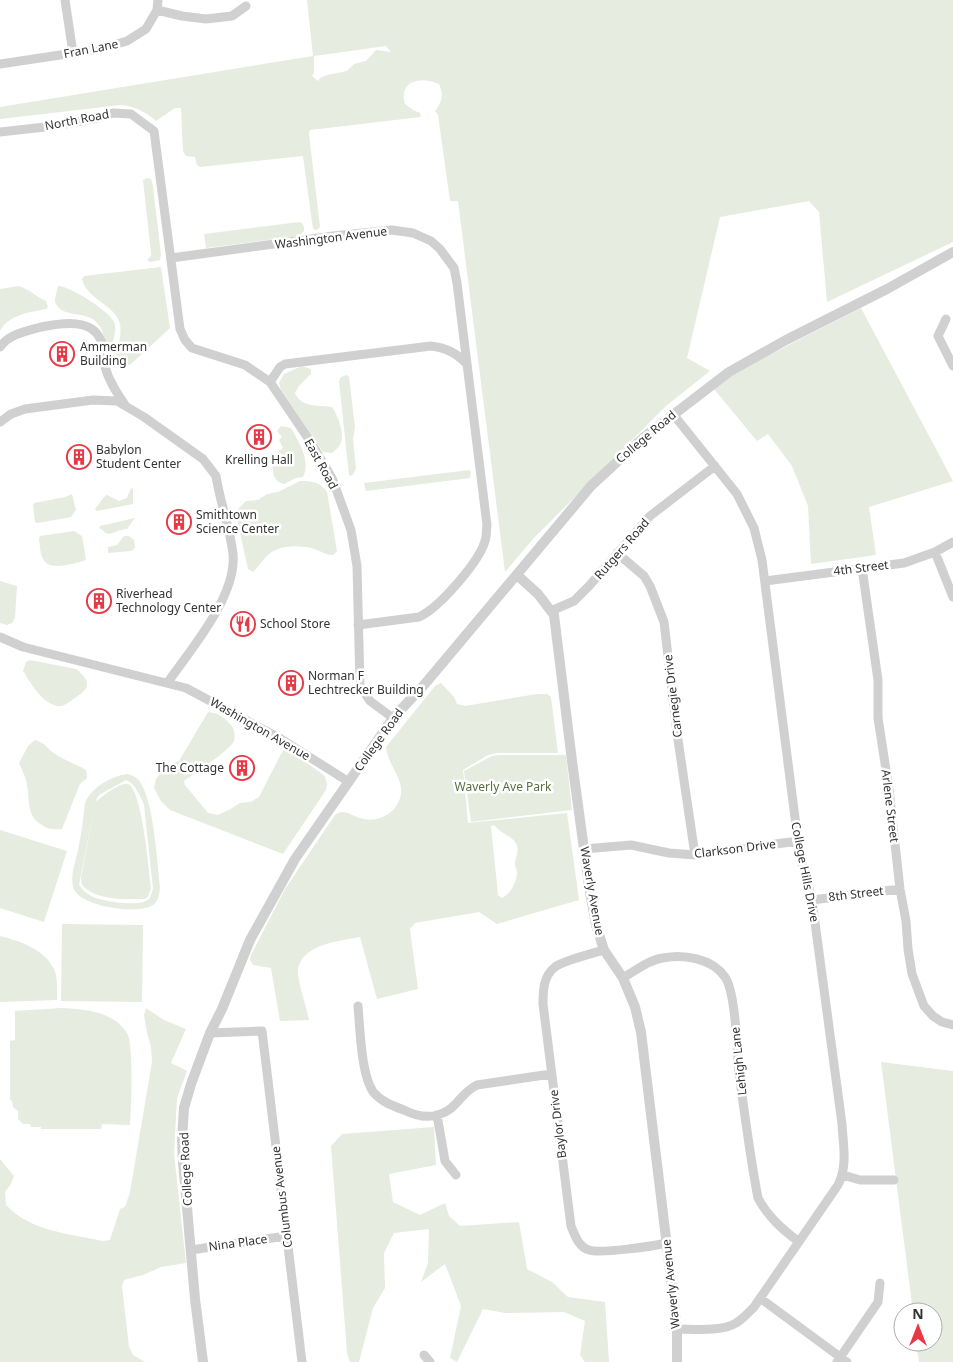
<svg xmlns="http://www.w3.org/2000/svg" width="953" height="1362" font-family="'Noto Sans',sans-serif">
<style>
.green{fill:#e6ecdf;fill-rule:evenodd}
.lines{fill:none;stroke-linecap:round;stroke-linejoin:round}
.minor{stroke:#d0d0d0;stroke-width:9}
.tertiary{stroke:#d0d0d0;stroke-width:10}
.labels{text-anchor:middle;stroke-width:5;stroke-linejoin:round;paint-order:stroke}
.street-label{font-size:12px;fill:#333;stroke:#fff}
.poi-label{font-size:12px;fill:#333;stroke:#fff;text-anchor:start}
.park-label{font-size:12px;fill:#56703f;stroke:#fff}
</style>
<rect width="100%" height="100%" fill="#fff"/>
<path class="green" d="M307,0h646v242l-126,60 -8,-90 -10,-11 -89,16 -33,141 23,13 -44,35 -133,133 -28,33 -47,-371h-8l-12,-86 -3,-4c7,-9 9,-16 4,-27 -17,-8 -41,-4 -34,20l8,6 7,3 1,4 -111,13 -1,4 11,93 -3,3 -4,-1 -10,-73 -103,11 -3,-2 -2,-8 -9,-1 -3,-5 -2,-43h-6l-19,13c-10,-9 -22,-15 -35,-16l-121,14v-12l313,-51zM386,46l5,6 -15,-2 -10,11 -12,3 -7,7 -20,4 -7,3 -2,3 -6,-5 2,-3v-17z
M147,178l4,1 2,7 8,69 -1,5 -10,2 -3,-2 4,-4v-3l-8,-73z
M299,222l3,1 2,4v4l-5,5 -93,12 -2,-14z
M161,267l9,61 -40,37 -5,-1 -9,-9c2,-9 6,-21 4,-31 -5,-20 -33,-24 -38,-45l2,-3z
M18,286c10,2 18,11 28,15l2,6 -2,2c-16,3 -38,6 -46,22v-42z
M58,286c12,0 51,25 56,36 3,7 0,21 -5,27 -6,-9 -4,-20 -14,-28 -10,-10 -36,-3 -40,-20 0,-4 2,-11 3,-15z
M861,308l92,173 -84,26 7,48 -65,9 -3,-58 -16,-40 -24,-32 -11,7 -43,-52 26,-19z
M302,366l9,3v5l-12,12 -4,7c6,15 24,12 37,14 5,6 11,24 10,32 -1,6 -6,11 -10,14l-9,-1 -42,-62 -2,-7 5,-9z
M347,375l2,2 6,50 -2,12 3,30 -4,7 -3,-1 -10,-94 2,-4z
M281,426l10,2c8,15 20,32 12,49l-7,1 -12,6c-13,-3 -10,-14 -13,-25l12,-11 -4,-8 3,-3 -5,-6z
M469,470l2,2 -1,6 -104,13 -2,-8z
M300,481c11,0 21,1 27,11l10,59 -4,4c-9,0 -13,-5 -22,-7 -13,-3 -31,-3 -42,6 -6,5 -10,12 -16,18l-5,-3 -11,-50v-9l9,-9 12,-1 9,-6 11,-2z
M131,488l2,1v15l-36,7 -2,-2 10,-13 2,-1 12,6 8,-3z
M72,494l4,16 -5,7 -33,6 -3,-1 -2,-17 1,-2 31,-6z
M135,518l-8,11c-8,0 -17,7 -21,4 -2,-1 -4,-4 -7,-5l1,-2z
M74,531l8,5 4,23 -2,2c-11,2 -34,11 -41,-2 -3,-5 -3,-14 -4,-20l1,-3z
M124,536h5l5,4 1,8 -4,3 -23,2v-6l9,-2z
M0,581l17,5 -2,32 -3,5 -5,2 -7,-2z
M30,660l46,9c15,12 15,19 -1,29 -6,4 -13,11 -21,7 -14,-5 -23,-22 -31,-34l3,-9z
M441,683l13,14 3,7 8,2 72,-12h10l4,3 7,56h-61l-9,2 -25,15 5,53 99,-10 12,87 -82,24 -18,-12 -64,11 -5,6 8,60 -41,10 -17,-62c-20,4 -59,7 -62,33 -1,9 9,39 11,50l-29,1 -9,-53 -18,-3 -3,-5 1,-5 34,-66 50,-74c9,-7 15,0 25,3 18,6 38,-5 41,-24 2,-16 -13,-29 -15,-47l49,-61zM494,825c6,8 17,11 21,17 6,8 0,14 0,23 0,0 2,7 2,7 0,11 -7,22 -15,26l-4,-3 -7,-69z
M208,712c9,1 15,4 21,11 5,4 7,11 5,18 -5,10 -39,32 -50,40l1,4 23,28 10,2 11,-5 11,-7 10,-1 9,-5 22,-43 5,-6 39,28 2,8 -1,6 -43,64 -113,-44 -9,-9 -7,-13 2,-9 10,-14 13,-4z
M35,740c12,4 10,7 19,13 9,7 22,11 32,17l1,8 -7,6 -18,45c-9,1 -15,0 -22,-5 -14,-10 -10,-25 -13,-39 -1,-8 -5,-15 -8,-22l9,-17z
M499,755h67l6,55 -101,12 -7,-51 28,-15z
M127,774c5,1 10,3 13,8 14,20 17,79 20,106 -1,6 -1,13 -7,17 -14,10 -75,2 -80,-18 -3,-14 4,-29 6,-42 3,-14 4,-28 6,-42 6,-15 26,-27 42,-29zM126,780c10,4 14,16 18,25l9,83c-1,4 -2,8 -4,11 -9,9 -49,2 -58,-3 -5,-3 -9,-7 -12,-11l16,-81 -14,74 1,7c14,16 43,14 63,14l3,-2 3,-9c-2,-17 -9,-99 -23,-104 -7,-3 -28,14 -33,18l4,-7z
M0,830l67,21 -23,71 -44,-14z
M62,924l81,1 -1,77 -81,-1z
M0,936c20,5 44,13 54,33 4,9 3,21 3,31l-57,2z
M61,1008c23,1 52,3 66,25 7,11 4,76 3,92l-28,-1 -1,5h-60v-2h-10l-1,-3h-7l-5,-5v-8l-5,-4 -1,-6 -2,-1v-59l5,-1v-29z
M146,1008l18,12 22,9 -15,34 16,8 -10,27 -3,56 12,109 -25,4 -18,8 -19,5 -2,6 7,61 4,8 12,7h-145v-203l14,17 -3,8 -6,8 1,13c24,26 64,29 97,36l7,-1 10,-31 5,-2 5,-15 22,-130 -1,-16 -4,-13 -3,-18z
M881,1062l72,9v291h-34l-3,-20h17v-30h-20z
M434,1127l2,38 -47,9 4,28 27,13 25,-12 4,13 11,10 59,-4 8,47 25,13 16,15 37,5 4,60h-24l-5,-7 5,-34 -21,-9 -59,1 -22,-4 -26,53 -7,-4 11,-52 -16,-42 -24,18 7,-19 1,-34 -35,4 -10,20 1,35 -12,20 -14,54h-9l-3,-9 -16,-207 11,-12z"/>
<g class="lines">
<path class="minor" d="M65,0l8,53
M157,10l25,6 24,3 26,-3 14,-10
M0,64l100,-15 27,-8 19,-12 11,-19 1,-10
M0,132l54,-6 44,-8 15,-5 18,1 23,17 26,198 5,11 7,8 53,17 25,17 42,62 20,34 19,52 6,36 3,120 10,15 23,17
M171,258l162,-22 59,-6 21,3 18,8 9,8 14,19 3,15 10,81
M946,319l-8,17 15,30
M0,347c9,-13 27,-16 41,-20 20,-4 54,-10 61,17 2,7 1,16 3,23 4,14 12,26 20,38
M270,382l10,-15 5,-3 146,-18c16,2 25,7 36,18l20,161c-1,5 0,11 -2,16 -6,21 -46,67 -66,76l-61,8
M673,414l64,80 17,34 8,32 36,281 4,23 10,36 30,224c1,20 6,42 -4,61l-84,122c-6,6 -11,12 -18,16 -14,9 -43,6 -59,6
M0,422l11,-8 14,-5 68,-9 24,1 27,16 59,42 13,17c4,26 14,52 17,78 4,42 -42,95 -65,128
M935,552l18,45
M617,553l27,23 6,10 14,36 13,111 18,122
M862,568l16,112v38l11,71 11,100 6,32 2,28 4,25 12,32 9,10 9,6 11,3
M765,581l139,-18 31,-11 18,-10
M551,611l23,-10 15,-15 61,-70 65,-50
M0,637l23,10 163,41 95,51 68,43
M584,849l47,-4 38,8 26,2 103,-14
M812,900l88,-11
M604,950c-10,3 -42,11 -49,17 -12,9 -12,25 -12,37l28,222c4,10 8,21 18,24 11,4 65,-4 78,-7
M623,978c12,-7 25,-18 40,-20 20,-4 49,0 62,19 11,16 12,75 14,97 6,41 11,83 19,124 10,19 24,31 41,44
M358,1006c2,22 3,70 16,87 8,9 19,13 30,17 10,5 23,8 34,5 20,-6 22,-22 39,-30l74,-11
M210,1033l52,-2 40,331
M437,1115l8,46 11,14
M843,1175l17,5h34
M191,1250l95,-14
M760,1298l87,64
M424,1355l6,7
M837,1362l41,-60 2,-19"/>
<path class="tertiary" d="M517,575l21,19 16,21 18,146 17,125 7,39 8,25 19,28 12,29 6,25 36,297v33
M203,1362l-8,-63 -12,-137 -1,-23 2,-31 7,-24 19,-51 12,-24 28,-69 45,-81 98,-141 31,-33 167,-199 52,-48 86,-66 57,-32 101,-51 66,-37"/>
</g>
<defs>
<symbol id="building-ring" viewBox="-11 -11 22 22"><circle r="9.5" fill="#fff" stroke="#e63946" stroke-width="1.5"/><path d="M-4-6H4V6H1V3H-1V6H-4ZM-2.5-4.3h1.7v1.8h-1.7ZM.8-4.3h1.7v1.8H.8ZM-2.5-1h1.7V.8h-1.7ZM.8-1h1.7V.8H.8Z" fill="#e63946"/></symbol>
<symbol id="restaurant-ring" viewBox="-11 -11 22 22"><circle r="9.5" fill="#fff" stroke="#e63946" stroke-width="1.5"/><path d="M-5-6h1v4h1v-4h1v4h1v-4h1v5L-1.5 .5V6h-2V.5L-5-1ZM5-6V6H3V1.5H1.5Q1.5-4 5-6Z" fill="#e63946"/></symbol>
</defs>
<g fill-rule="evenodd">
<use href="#building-ring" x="48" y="340" width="28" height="28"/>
<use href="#building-ring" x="245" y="423" width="28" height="28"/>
<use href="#building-ring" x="65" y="443" width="28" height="28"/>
<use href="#building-ring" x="165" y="508" width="28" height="28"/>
<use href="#building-ring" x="85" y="587" width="28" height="28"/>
<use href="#restaurant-ring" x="229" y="610" width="28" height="28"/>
<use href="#building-ring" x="277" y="669" width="28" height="28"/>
<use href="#building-ring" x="228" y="754" width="28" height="28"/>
</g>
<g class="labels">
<g class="street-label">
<text transform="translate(91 49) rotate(-11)" y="4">Fran Lane</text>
<text transform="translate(77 120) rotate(-11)" y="4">North Road</text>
<text transform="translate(331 238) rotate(-7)" y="4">Washington Avenue</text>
<text transform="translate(646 437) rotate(-40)" y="4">College Road</text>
<text transform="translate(321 464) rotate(61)" y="4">East Road</text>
<text transform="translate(622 549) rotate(-49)" y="4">Rutgers Road</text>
<text transform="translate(861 568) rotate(-7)" y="4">4th Street</text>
<text transform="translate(673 696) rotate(-97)" y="4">Carnegie Drive</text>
<text transform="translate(260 729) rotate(30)" y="4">Washington Avenue</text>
<text transform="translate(379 740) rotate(-54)" y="4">College Road</text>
<text transform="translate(890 806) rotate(83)" y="4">Arlene Street</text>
<text transform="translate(735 849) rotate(-7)" y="4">Clarkson Drive</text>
<text transform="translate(805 872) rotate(79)" y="4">College Hills Drive</text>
<text transform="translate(592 891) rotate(80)" y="4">Waverly Avenue</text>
<text transform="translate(856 894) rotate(-7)" y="4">8th Street</text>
<text transform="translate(739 1061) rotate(-96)" y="4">Lehigh Lane</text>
<text transform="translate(558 1124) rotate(-97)" y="4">Baylor Drive</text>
<text transform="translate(186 1169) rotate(-93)" y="4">College Road</text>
<text transform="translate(282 1197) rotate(-97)" y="4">Columbus Avenue</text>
<text transform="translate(238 1243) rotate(-8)" y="4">Nina Place</text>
<text transform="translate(671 1284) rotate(-96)" y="4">Waverly Avenue</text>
</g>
<g class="poi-label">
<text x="80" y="351">Ammerman<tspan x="80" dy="14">Building</tspan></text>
<text x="96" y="454">Babylon<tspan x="96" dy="14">Student Center</tspan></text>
<text x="259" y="464" text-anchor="middle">Krelling Hall</text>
<text x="196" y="519">Smithtown<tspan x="196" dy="14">Science Center</tspan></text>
<text x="116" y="598">Riverhead<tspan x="116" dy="14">Technology Center</tspan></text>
<text x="260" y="628">School Store</text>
<text x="308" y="680">Norman F<tspan x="308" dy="14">Lechtrecker Building</tspan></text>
<text x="224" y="772" text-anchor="end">The Cottage</text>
</g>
<g class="park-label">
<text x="503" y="791">Waverly Ave Park</text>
</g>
</g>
<g transform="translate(918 1327)"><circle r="24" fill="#ffffff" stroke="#adadad"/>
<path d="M0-4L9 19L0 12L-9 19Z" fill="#e63946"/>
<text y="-8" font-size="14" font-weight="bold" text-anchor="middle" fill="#333333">N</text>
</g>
</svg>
